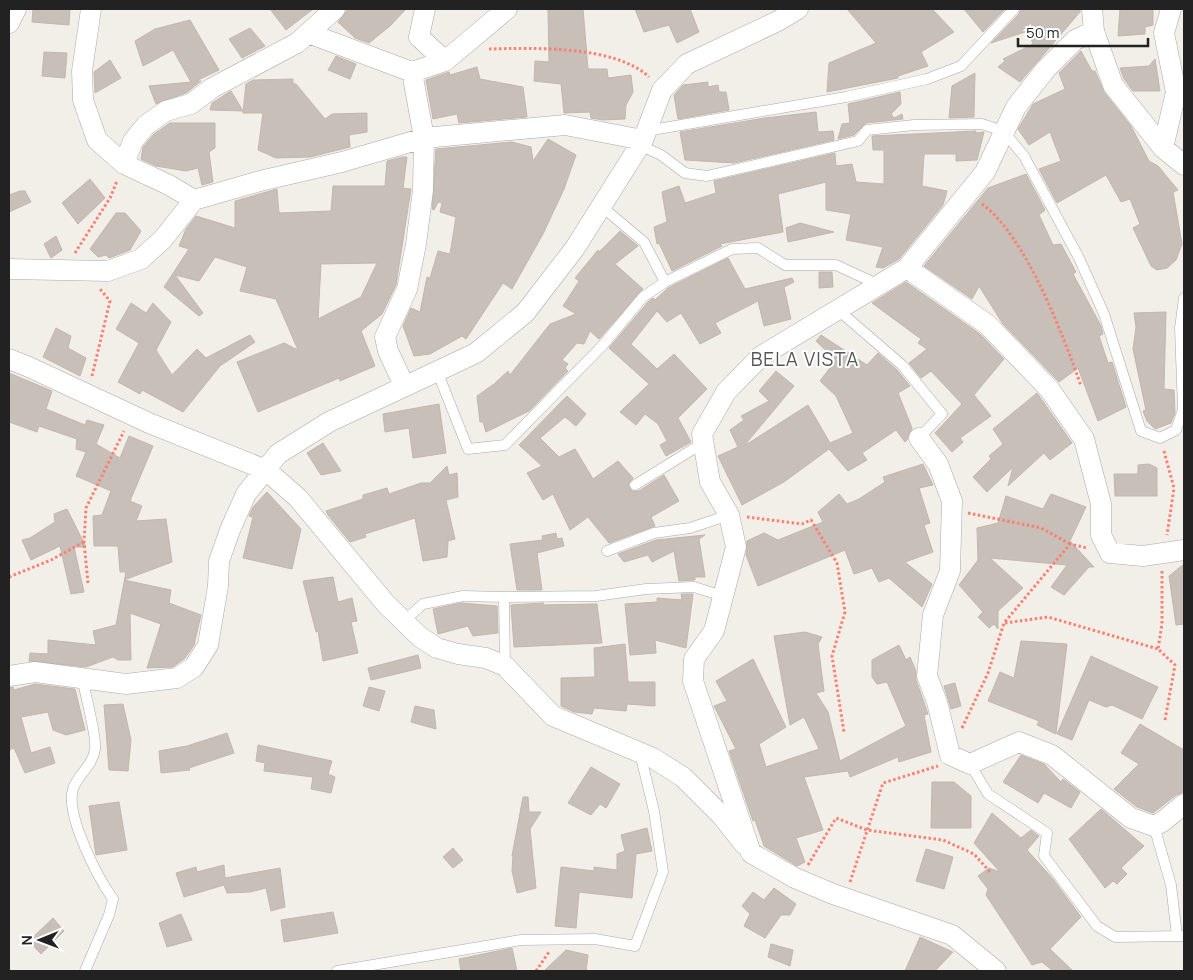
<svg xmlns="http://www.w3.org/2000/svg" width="1193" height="980" font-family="Manrope,sans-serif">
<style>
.building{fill:#c7bfb8;stroke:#c4b6ab;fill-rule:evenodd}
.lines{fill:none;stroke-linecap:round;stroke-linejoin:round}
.service-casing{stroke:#a9a9a9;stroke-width:11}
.minor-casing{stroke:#a9a9a9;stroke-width:21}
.path{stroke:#fa8072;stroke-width:3;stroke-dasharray:2.5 2.5;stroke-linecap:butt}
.service{stroke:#fff;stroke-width:10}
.minor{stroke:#fff;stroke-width:20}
.labels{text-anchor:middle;stroke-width:4;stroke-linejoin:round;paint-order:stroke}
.neighbourhood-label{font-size:19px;letter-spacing:1px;fill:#555;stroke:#fff}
</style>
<rect width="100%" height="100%" fill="#f2efe9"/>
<path class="building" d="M33,9h37l-1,16 -37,-3z
M270,9h43l-27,21z
M348,9h58l-16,17 -21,17 -14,-5 -17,-16z
M548,9h35l5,60h19l1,9 23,-3 2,17 -7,13 -1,14 -22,1 -12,-2 -1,-6 -26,1 -3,-29 -27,-3 1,-20 14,1z
M635,9h55l9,23 -22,11 -8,-18 -25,7z
M847,9h85l22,23 -33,20 7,14 -30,10v2l-71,14 2,-29 47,-20z
M964,9h41l-22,23z
M1021,9h59v3l-60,70 -22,-15 7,-6 -2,-2 30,-15 -5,-13 -37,12 28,-29z
M1120,9h33v16l-8,2v7l-27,2z
M190,20l29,50 -23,11h5l-15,12 -30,11 -7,-18 42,-4 -18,-32 -30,16 -8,-25 20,-12z
M250,28l15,18 -23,12 -13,-19z
M1081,51l11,20h3l9,21 27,34 18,35 9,5 20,24 -5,2 9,52 -6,16 -9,8 -10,2 -6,-4 -18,-38 7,-4 -10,-25 -9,3 -15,-27 -49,28 -18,-34 22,-8 -11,-29 -21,13 -11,-16 15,-25 32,-15 -6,-16z
M44,52l23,1 -2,25 -23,-2z
M336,56l20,8 -6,15 -22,-9z
M1155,59l5,32h-27l-9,-12 -4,-11 29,-2z
M110,60l11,18 -26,15 -1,-21z
M477,67l3,12 43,8 4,30 -68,6 -2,-9 -24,5 -7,-39 23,-8 1,3z
M975,73l-1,44 -25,1 3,-32z
M293,79v5h3l29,35 7,-5 35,-1v19l-18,3 1,12 -40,10 -34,1 -18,-8 5,-37h-20l3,-29 7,-4z
M708,82v5l10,-2 1,7h7l3,18 -51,9 -4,-24 9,-10z
M231,91l12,20 -33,-1 2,-7z
M900,92l1,12 -10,10 3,4 8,-4 1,5 -37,4 -12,12 -16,4 4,-15 8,-1 -2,-19z
M816,112l2,20 15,-1 1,9 -100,23 -49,-3 -5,-28 85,-14z
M170,123h45v25l-6,4 4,30 -11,3 -4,-17 -12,3 -30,-5 -15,-7 2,-12 11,-13z
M976,131l-1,2 9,-1 -7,28 -21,1v-7h-32l-2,32 25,5 -4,14 -44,54 -16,9 -7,-1 7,-20 -37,-7 5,-26 -25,-4v-28l-48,12 5,38 -63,12 2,2 -50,25 -13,-28 -2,1 -3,-17 13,-5 -5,-30 17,-6 6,17 31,-10 -2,-12 121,-28 1,13 16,-2 4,18 28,2v-34h-11l-1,-14z
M548,139l28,16 -12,34 -21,45 -31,55 -9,-6 -37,56 -4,-3 -32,18 -16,2 -11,-30 8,-18 9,4 7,-35 3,1 8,-27 12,3 6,-37 -16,-5 2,-9 -4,-1 -4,8 -2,-1 4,-60 76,-7 19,5 2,14z
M402,157h5l-4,31 8,1 -15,96 -14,29 -21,17 14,35 -35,15 -1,-3 -81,34 -21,-50 47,-19 14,7 -22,-51 -36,-8 7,-24 -32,-10 -16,24 -24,-6 28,38 -4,3 -35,-29 25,-38 -10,-3 7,-17 10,-13 39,12v-27l42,-12 2,24 52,-2 2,-25h52l2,-25zM377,263l-16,34 -43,22 3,-55z
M1026,174l19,36 -6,5 14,30 8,-1 15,28 -3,2 28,52 2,8 -4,2 9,27 4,-1 14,45 -28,14 -20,-53 -19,14 -56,-58 -24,-38 -7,13 -48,-33 64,-78z
M90,179l15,19 -27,26 -16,-21z
M20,191h5l6,11 -22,10v-17z
M116,213h9l16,18 -11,19 -21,8 -3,-3 -8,2 -8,-8z
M800,223l34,9 -46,10 -2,-14z
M620,231l18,15 -23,18 28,25 -44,50 -9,-8 -6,13 -7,-1 -15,17 6,4 -3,4 3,3 -39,40 -43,21 -3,-10h-3l-3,-26 17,-12 14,-13 2,4 40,-51 26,-10 -13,-8 16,-25 -4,-3 23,-28 1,2z
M56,236l6,14 -11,8 -7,-14z
M728,258l17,31 47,-11 2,4 -10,5 7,32 -27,7 -6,-25 -43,22 6,10 -21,11 -19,-31 -14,9 -10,-11 -26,33 26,25 17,-15 33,35 -29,29 13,24 -25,14 -6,-11 7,-4 -9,-17 -13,-10 -9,11 -16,-13 29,-28 -40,-36 39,-46 5,-4 2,2 13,-12z
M819,272h13l1,15 -14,1z
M906,282l74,52 24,25 -30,36 17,21 -31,22 3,4 -11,10 -17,-19 27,-29 -31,-33 -10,7 -12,-15 18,-14 -9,-6 3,-4 -49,-36z
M131,303l15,10 7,-10 18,19 -15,28 16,25 25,-26 9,9 44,-23 5,7 -35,24 -37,46 -41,-22 -2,4 -22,-12 21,-39 -23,-14z
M1166,312l-2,77 10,1 1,23 -4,10 -16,6 -8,-8 -4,-10 3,-1 -13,-61 3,-22 -2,-14z
M56,328l15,8 -3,12 18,10 -6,18 -37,-19z
M821,335l46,30 11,-12 19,17 13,16 -12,7 14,35 -5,12 -2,2 -9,-12 -34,23 5,7 -19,11 -19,-22 -45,33 -42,23 -24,-49 20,-9 -8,-17 14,-10 -3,-4 28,-15 -10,-10 17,-20 18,15 -50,60 64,-41 22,38 23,-10 -17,-37 -16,-15 16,-21 -20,-19z
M9,373l43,18 -6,18 39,16 2,-5 17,5 -8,19 24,14 9,-22 24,10 -23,55 12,5 -6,15 30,-2 6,43 -48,18 47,10 -2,13 32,12 -7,30 -9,13 -12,9 -26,1 14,-44 -31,-11 1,47h-13l-5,-3 -27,10 -57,-6 1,-8 18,1v-14l48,5 -3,-14 23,-6 10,-53h-6l-2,-26h-24l-1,-30 9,-1 9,-24 -35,-15 10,-24 -10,-3 1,-10 -38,-13 -2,6 -28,-10z
M1037,393l35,50 -22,17 -6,-7 -36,33 5,-19 -26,25 -14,-15 18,-18 -2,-3 14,-12 -10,-15z
M567,396l19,18 -10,12 -11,-9 -25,21 19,19 16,-8 18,30 25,-18 15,17 -5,7 4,6h7l25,-16 15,26 -28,16 4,9 -46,17 -21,-26 -18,13 -17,-36 -10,6 -16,-27 15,-7 -23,-21z
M439,404l7,49 -33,5 -4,-30 -24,4 -2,-18z
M323,443l18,28 -20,4 -14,-22z
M923,464l10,21 -14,3 11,35 -6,2 9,27 -28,10 27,22 -10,23 -33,-29 -10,4 -7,-14 -18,6 -9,-24 -87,36 -12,-31 1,-14 17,-8 14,7 45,-18 -5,-10 21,-18 8,10 12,-5 26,-17 -2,-5z
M1149,464l8,4v28h-42l-1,-22h24v-9z
M447,466l2,9 8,-2 1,24 -12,3 9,39 -7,2 -1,16 -24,4 -8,-43 -50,16 1,3 -16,5 -22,-27 -2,-4 37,-12v-4l24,-7 2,6 32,-11h9z
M267,492l34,37 -9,40 -49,-11 10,-41 -4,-1 4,-9z
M1051,494l35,13 -16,34 24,26h-5l-25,28 -13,-8 16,-22 -77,-7 33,30 -25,23v18l-4,-5 -5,4 -11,-11 5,-5 -24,-27 19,-25 -1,-32 21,-5 8,-27 37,13z
M67,509l19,38h-12l10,45 -13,2 -11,-48 -29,14 -9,-20 8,-2 25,-16 -1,-8z
M556,533l1,6 5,-1 2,8 -27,7 5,37h-25l-7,-46 33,-4 -1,-4z
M705,535l-6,4 6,38h-10v3l-16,1 -5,-30 -22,11 -4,-7 -24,7 -6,-8 38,-14z
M1184,564v60l-8,1 -7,-49z
M333,577l5,25 14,-4 5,23 -6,1 7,31 -35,8 -5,-30 -2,1 -13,-51z
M681,594h12l-7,54 -31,-8 1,13 -26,2 -5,-51 32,-2v-4l25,2z
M461,603l36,3 1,27 -25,3 -5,-10 -30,8 -5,-25z
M544,603l-2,2 55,-1 5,39 -88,4 -3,-42z
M805,632l17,5 -4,7 6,47 -8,2 12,19 12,49 66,-35 -19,-44 -10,2 -5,-7v-17l27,-15 7,15 4,-3 6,14v9l12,34 -4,1 7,37 -32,10 -1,-5 -48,20 -2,-6 -44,6 19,53 -27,8 9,24 -8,4 -33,-20 -9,-26 -2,1 -24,-70 7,-2 -22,-43 13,-5 -11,-20 37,-22 33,68 -27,17 7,23 53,-18 -15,-32 -14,8 -16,-89z
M1021,641l46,3 -11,90 -19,-9 2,-4 -51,-20 12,-29 14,6z
M625,644l3,38h27v24l-28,-2 -1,7 -32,-3 -2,6 -18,-2 -13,-6v-28l34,-1 -1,-29z
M418,655l3,13 -50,12 -3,-12z
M1091,656l67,31 -16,32 -30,-14 -6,2 -17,-7 -17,40 -15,-6z
M955,683l6,23 -10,3 -7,-23z
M35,684l40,5 10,41 -19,5 -13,-5 -5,-18 -27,5 10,36 19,-6 5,16 -30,10 -11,-25 -5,2v-62l4,-1 1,3z
M369,687l16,4 -6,20 -16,-5z
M123,704l8,36 -3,31 -19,-1 -5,-65z
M415,706l19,4 2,19 -25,-7z
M1140,724l44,26v42l-8,3 -23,18 -16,-6 -23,-18 25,-25 -18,-11z
M227,733l7,20 -45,15 1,2 -29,3 -2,-22 28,-5z
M258,745l74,16 -4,13 7,3 -4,16 -20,-4 2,-12 -49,-6 1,-8 -9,-2z
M1021,755l23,9 17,18 2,-3 17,13 -9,16 -27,-15 -6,10 -35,-21z
M591,767l29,17 -14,24 -6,-4 -9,11 -23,-12z
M932,782h22l17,14v32h-40z
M523,797h5l1,15h12l-11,17 6,59 -19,5 -5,-22 1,-16 -1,1z
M119,802l8,48 -31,5 -7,-49z
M1101,809l43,37 -23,22 6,6 -10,10 -4,-3 -8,7 -36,-49z
M992,813l29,25 10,-8 8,6 -12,14 26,29 28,38 -31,32 23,22h-20l-11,-9 -10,3 -46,-70 2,-6 -10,-13 11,-8 11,4 -26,-29z
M647,828l5,23 -16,3 -4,44 -53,-6 -3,36 -21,-2 6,-59 33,4v-4l23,3v-16l8,-3 -4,-16z
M453,848l10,12 -10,8 -10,-11z
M926,849l27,8 -9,32 -28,-8z
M224,865l1,13 55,-10 5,39 -14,4 -5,-23 -16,4 -23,1 -3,-8 -40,12 -8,-24 20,-6 1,5z
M774,888l22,16 -6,11h-9l-16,23 -21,-12 6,-12 -8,-8 11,-14 11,8z
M333,912l5,21 -54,9 -3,-22z
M181,914l11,26 -25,7 -8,-24z
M53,918l11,13 -23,23 -12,-13z
M920,937l33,15 -18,19h-30z
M771,944l22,6 -3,16 -22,-9z
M512,948l5,23h-56l-2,-12z
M566,950l22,5 -2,16h-42z"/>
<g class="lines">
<defs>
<path id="service" d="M646,131l200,-34 81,-18 34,-13 53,-57
M639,145l22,10 24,18 22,3 151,-35 9,-11 47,-5 68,-1 21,7 21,25 55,102 25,56 37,117 19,7 16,-8 7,-20 -3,-82 4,-30
M601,206l43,36 21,40 67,-33 26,-1 27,17h51l41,19
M837,309l65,56 40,49 -23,24
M437,371l31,78 37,-4 98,-100 40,-48 22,-15
M635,485l68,-42
M607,551l47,-18 36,-5 39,-13
M404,621l19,-17 40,-8 41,1
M505,666l-1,-69 92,-1 50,-7 48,-2 29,9
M82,678c3,14 15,60 13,71 -2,17 -18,26 -22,40 -8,26 25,89 40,110l-4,16 -24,56
M970,764l18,30 59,39 -3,23 53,70 18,11 69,-1
M1154,826l17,59 6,51
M337,971l184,-31 74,-1 40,7 28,-74 -9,-61 -14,-58"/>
<path id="minor" d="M91,9l-9,62 1,29 14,40 27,24
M425,9l-6,28 26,24
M9,23l7,-14
M1094,31l19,54 50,63 21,17
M308,33l104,39 33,-11 62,-52
M1163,148l13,-56 -12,-59 7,-24
M194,200l-25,-15 -45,-21 9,-23 13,-16 20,-14 25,-7 21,-16 85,-45 38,-34
M907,268l81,57 62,65 34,49 17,65v31l9,18 33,3 41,-6
M9,269l99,2 33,-12 22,-20 31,-39 66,-19 82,-19 82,-24 141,-13 78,15
M9,359l20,8 120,56 117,47 32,28 88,106 34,33 17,11 21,6 28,4 19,8 48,50 100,42 30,19 39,39 22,28
M404,385l-16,-34 -3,-14 22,-48 9,-45 7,-54 1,-52 -12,-66
M919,438l19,26 14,37 -2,70 -17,44 -6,61 10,26 13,53 20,9 49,-22 33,13 79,63 23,8 8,-4 22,-18
M9,676l26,-4 91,12 51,-6 17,-11 14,-22 10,-59 1,-25 11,-31 16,-36 32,-40 51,-32 147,-69 49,-40 50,-65 68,-108 19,-50 25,-26 91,-43 20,-12
M996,971l-44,-36 -119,-41 -38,-16 -44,-25 -58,-172 1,-22 20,-28 22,-84 -7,-32 -19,-33 -8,-48 24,-42 35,-36 146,-88 78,-96 31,-65 30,-38 29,-29 19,-9 -2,-22"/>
</defs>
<use href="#service" class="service-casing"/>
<use href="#minor" class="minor-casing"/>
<path class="path" d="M489,49c44,-1 126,-4 160,28
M982,204c44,32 81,131 99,182
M75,253l35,-55 7,-17
M92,376l18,-75 -10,-12
M1164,451l10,37 -7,47
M968,513l73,15 29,16
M747,517l55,7 9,-4 26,43 8,49 -13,44 12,76
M1162,571v53l-4,25 17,16 -10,55
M9,577l42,-17 33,-18
M88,583l-4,-41 2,-34 38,-77
M1005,623l43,-6 110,32
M962,728l26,-55 16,-50 66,-79 17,4
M808,865l28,-47 31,12 76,10 31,14 16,18
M850,882l33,-99 55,-17
M536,971l13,-19"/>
<use href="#service" class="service"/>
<use href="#minor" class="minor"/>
</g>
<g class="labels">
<g class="neighbourhood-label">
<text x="805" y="366">BELA VISTA</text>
</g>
</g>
<rect width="1193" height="980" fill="none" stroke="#222222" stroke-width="20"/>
<g transform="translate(40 940) rotate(269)" stroke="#ffffff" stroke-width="4" paint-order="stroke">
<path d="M0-4L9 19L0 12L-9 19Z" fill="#222222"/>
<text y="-8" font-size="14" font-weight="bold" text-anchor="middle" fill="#222222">N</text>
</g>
<path d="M1018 38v8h130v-8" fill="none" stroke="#222222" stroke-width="2.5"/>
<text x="1026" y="38" font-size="15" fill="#222222" stroke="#ffffff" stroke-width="4" paint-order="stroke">50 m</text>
</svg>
